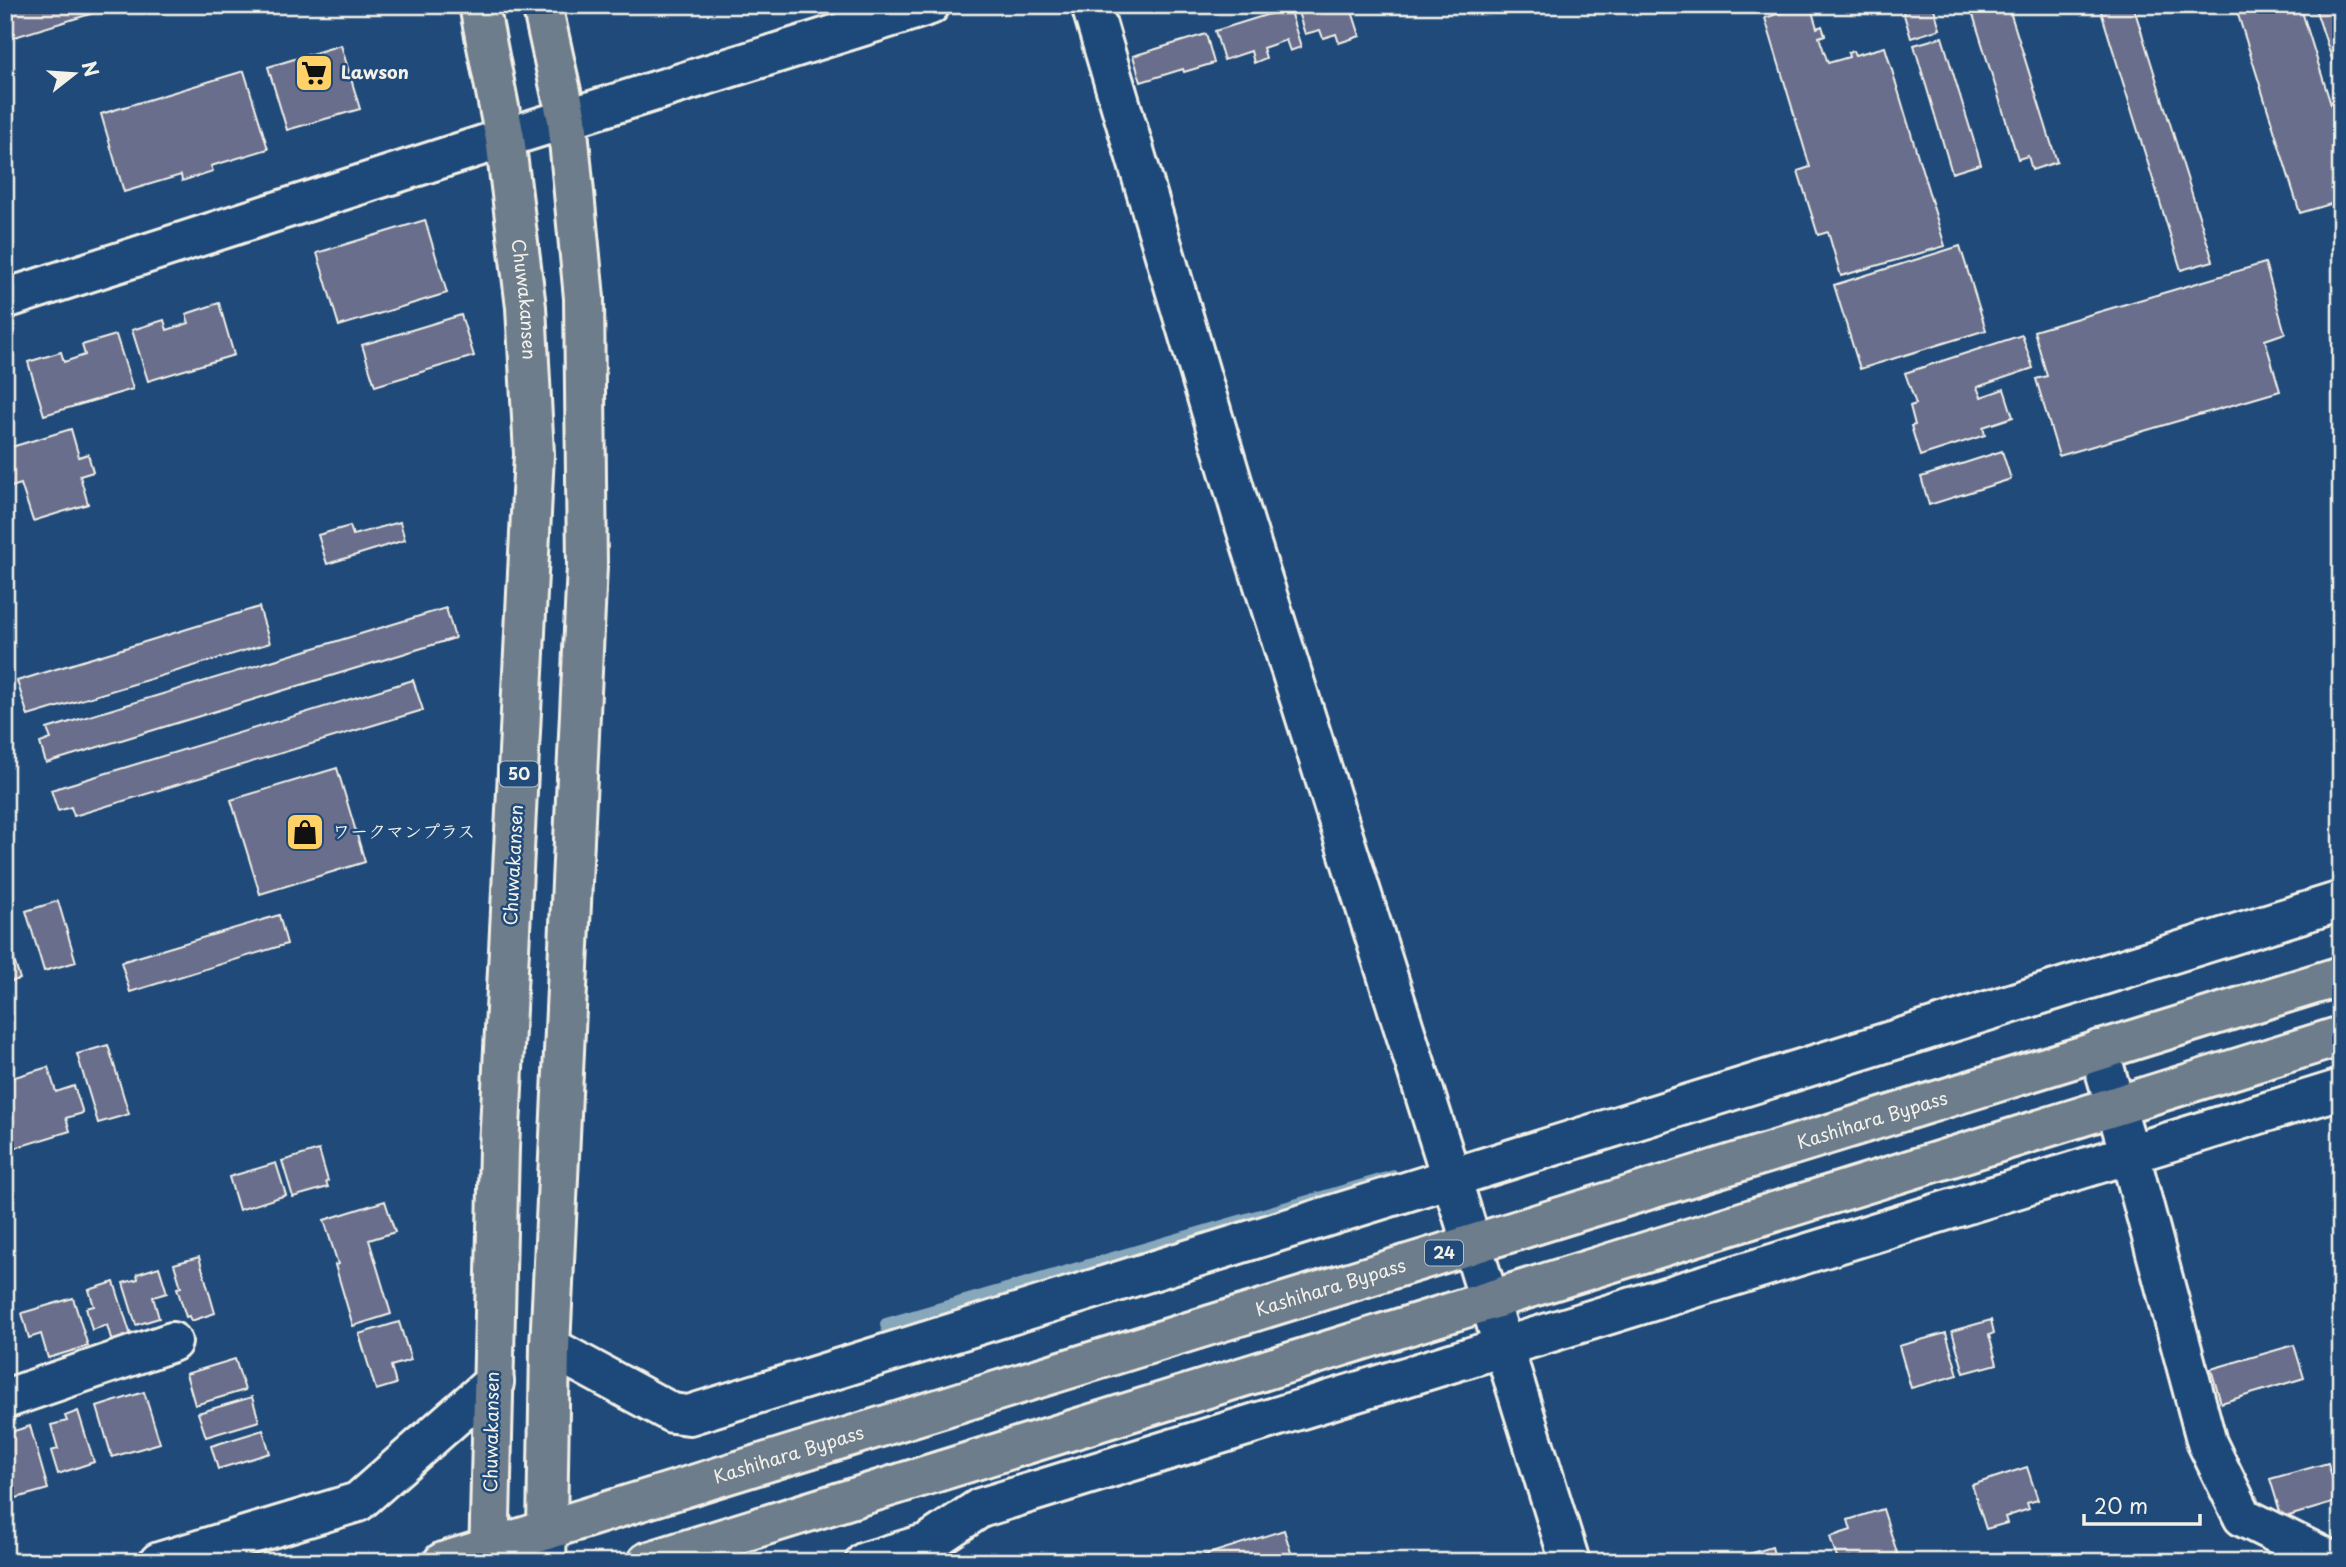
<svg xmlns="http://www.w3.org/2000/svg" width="2346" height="1567" font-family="'Playpen Sans','Klee One',sans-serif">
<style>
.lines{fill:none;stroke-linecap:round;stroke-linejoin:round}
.stream{stroke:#87a7ba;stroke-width:12}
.building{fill:#676e8c;stroke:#f4f1e8;stroke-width:2}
.street-casing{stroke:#f4f1e8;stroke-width:44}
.secondary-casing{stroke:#f4f1e8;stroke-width:44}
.primary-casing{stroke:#f4f1e8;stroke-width:44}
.highway-casing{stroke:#f4f1e8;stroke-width:44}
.street{stroke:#1f4a7a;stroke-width:38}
.secondary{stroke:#1f4a7a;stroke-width:38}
.primary{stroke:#6d7d8c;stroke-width:38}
.highway{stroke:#6d7d8c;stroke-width:38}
.labels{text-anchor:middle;stroke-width:5;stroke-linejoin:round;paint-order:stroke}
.shield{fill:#1f4a7a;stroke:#b4bfc7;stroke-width:2}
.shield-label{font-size:16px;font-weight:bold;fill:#f4f1e8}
.poi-label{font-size:18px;font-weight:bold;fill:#f4f1e8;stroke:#1f4a7a;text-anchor:start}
.street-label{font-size:18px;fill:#f4f1e8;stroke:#1f4a7a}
</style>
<rect width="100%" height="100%" fill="#1f4a7a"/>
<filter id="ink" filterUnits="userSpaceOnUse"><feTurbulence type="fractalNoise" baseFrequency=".0143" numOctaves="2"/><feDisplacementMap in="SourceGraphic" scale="14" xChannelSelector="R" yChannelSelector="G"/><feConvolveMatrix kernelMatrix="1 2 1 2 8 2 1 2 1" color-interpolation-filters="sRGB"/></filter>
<g filter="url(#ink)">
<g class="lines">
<path class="stream" d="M889,1338l-3,-14 508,-148
M948,1550l4,12"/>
</g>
<path class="building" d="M5,5h115l-115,35z
M1350,5l10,31 -21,7 -3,-9 -13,4 -3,-8 -15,4 -9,-28z
M1805,5h5l7,23 5,-2 3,9 -6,2 9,26 21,-6 -1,-4 5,-2 2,4 30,-8 60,199 -104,30 -13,-44 -10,3 -20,-64 12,-4 -45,-149z
M1901,5h32l7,24 -29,9z
M1970,5h38l49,157 -25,8 -4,-14 -10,3z
M2099,5h34l80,256 -32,9z
M2235,5h65l41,132v64l-41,12z
M2314,5h27v81z
M1289,8l12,39 -11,4 -4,-11 -23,8 3,10 -12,5 -3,-12 -27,9 -9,-29z
M1206,34l8,29 -30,9 -1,-3 -42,13 -8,-26z
M1942,37l39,127 -29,9 -38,-128z
M341,45l19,64 -73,21 -19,-63z
M244,71l24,78 -57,17 2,5 -31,10 -1,-6 -57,17 -23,-78z
M425,220l22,73 -108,33 -22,-73z
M1960,246l26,84 -126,39 -26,-84z
M2265,263l20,70 -20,7 15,51 -221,65 -23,-77 11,-3 -13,-45z
M219,303l15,52 -86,26 -16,-51 32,-10 3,10 22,-7 -3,-9z
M461,315l13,41 -99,30 -13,-41z
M116,335l17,54 -89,26 -16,-53 33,-10 3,10 21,-7 -3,-10z
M2022,335l11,33 -56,19 4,10 23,-8 9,28 -30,10 2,8 -65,21 -9,-30 4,-1 -5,-19 6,-2 -11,-31z
M71,429l8,28 9,-3 5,18 -13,4 8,28 -55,17 -12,-37 -16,5v-30l3,-1 -3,-9z
M2002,451l9,28 -82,26 -8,-28z
M400,522l5,18 -78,24 -9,-29 32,-9 3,9z
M259,607l11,36 -242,73 -11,-35z
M446,608l9,30 -409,125 -6,-20 11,-4 -4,-10z
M413,680l10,30 -349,106 -3,-9 -13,4 -7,-21z
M337,768l28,94 -105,32 -29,-94z
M58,901l18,61 -32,9 -18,-60z
M279,915l8,29 -157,48 -9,-30z
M5,932l15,47 -15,4z
M108,1045l21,69 -31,9 -21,-69z
M48,1067l8,25 18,-6 9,27 -17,5 4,13 -65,20v-71z
M319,1150l9,31 -2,1 2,5 -35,10 -11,-36z
M276,1163l10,32 -47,15 -10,-33z
M385,1201l10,31 -26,8 22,74 -38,12 -18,-61 3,-1 -14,-44z
M199,1257l16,56 -24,8 -2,-5 -3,1 -9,-29 4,-1 -7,-23z
M159,1267l8,26 -14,4 6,21 -23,7 -13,-42 15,-4 -1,-5z
M114,1282l18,57 -19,6 -6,-20 -15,5 -6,-22 8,-2 -5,-16z
M73,1298l15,48 -40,12 -7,-24 -12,4 -7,-25z
M1991,1320l3,13 -5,2 8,29 -33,9 -12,-42z
M399,1322l12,38 -20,6 5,18 -20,6 -17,-56z
M1946,1333l12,42 -47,13 -12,-42z
M2294,1345l10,33 -83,25 -10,-34z
M235,1359l10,31 -50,15 -9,-31z
M144,1392l16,51 -48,14 -15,-50z
M252,1397l7,24 -53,16 -8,-24z
M78,1411l16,51 -36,12 -7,-23 7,-2 -7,-24 16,-4 -2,-5z
M30,1426l18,63 -42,12 -1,-62 7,-2 -1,-5z
M263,1430l7,23 -52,16 -7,-23z
M2328,1463l11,38 -57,17 -12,-39z
M2027,1467l11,33 -11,3 2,6 -24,8 2,6 -21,6 -14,-44z
M1883,1509l17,53h-48l-1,-5 -13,4 -8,-24 21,-7 -3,-10z
M1284,1530l10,32h-111z
M1772,1547l4,15h-53z"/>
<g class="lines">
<defs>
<path id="street" d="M1091,5l153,517 207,655 119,385
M2099,1050l31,105 77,288 36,74 91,45
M550,1347l122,66 17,2 1652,-514
M5,1399l167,-57
M159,1562l199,-60 136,-120
M865,1562l63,-19 52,-35 1361,-419"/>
<path id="secondary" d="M5,299l500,-161 425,-133
M546,1562l1,-32"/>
<g id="primary">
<path id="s1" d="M479,5l26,133 21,169 8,147 -35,694 -10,414"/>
<path d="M542,5l25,114 17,179 3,268 -37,781 -3,183"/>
</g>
<g id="highway">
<path id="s2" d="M443,1562l1898,-586"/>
<path d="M647,1562l1694,-526"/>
</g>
</defs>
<use href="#street" class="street-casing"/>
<use href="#secondary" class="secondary-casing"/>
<use href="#primary" class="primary-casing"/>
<use href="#highway" class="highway-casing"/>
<use href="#street" class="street"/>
<use href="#secondary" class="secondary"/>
<use href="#primary" class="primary"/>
<use href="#highway" class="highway"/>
</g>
</g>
<defs>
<symbol id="supermarket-square" viewBox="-11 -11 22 22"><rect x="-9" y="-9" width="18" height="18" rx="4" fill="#ffd166" stroke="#1f4a7a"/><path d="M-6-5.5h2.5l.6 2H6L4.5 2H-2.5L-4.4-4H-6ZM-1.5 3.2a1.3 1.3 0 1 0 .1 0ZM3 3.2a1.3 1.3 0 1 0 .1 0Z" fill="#111"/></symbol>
<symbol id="shop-square" viewBox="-11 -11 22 22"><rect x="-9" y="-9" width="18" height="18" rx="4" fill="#ffd166" stroke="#1f4a7a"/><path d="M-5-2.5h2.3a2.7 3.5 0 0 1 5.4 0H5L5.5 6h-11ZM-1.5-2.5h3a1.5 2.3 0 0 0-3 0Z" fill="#111"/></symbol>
</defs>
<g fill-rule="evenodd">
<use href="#supermarket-square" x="292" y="51" width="44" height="44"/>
<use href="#shop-square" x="283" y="810" width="44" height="44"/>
</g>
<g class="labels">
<g class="shield">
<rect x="500" y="761.5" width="38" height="25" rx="5"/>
<rect x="1425" y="1240.5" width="38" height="25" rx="5"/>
</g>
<g class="shield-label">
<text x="519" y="780">50</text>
<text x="1444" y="1259">24</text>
</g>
<g class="poi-label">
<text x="341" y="79">Lawson</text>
<text x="332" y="838">ワークマンプラス</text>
</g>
<g class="street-label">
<text dy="6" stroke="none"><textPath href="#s1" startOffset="298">Chuwakansen</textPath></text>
<text transform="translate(514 865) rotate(-87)" y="6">Chuwakansen</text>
<text dy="6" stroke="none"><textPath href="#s2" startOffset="1496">Kashihara Bypass</textPath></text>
<text dy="6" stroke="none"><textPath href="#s2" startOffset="929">Kashihara Bypass</textPath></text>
<text transform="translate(492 1432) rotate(-89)" y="6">Chuwakansen</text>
<text dy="6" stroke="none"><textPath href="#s2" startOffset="362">Kashihara Bypass</textPath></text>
</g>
</g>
<rect width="2346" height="1567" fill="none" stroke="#1f4a7a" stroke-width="28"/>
<rect x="14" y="14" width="2318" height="1539" fill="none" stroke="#f4f1e8" stroke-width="2.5" filter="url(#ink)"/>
<g transform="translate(74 74) rotate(73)" stroke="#1f4a7a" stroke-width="5" paint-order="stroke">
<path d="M0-5L12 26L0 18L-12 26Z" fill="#f4f1e8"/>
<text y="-10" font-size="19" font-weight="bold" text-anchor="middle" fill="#f4f1e8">N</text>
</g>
<path d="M2084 1514v10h116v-10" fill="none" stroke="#f4f1e8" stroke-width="3.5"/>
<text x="2094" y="1514" font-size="21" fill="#f4f1e8" stroke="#1f4a7a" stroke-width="5" paint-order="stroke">20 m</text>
</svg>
